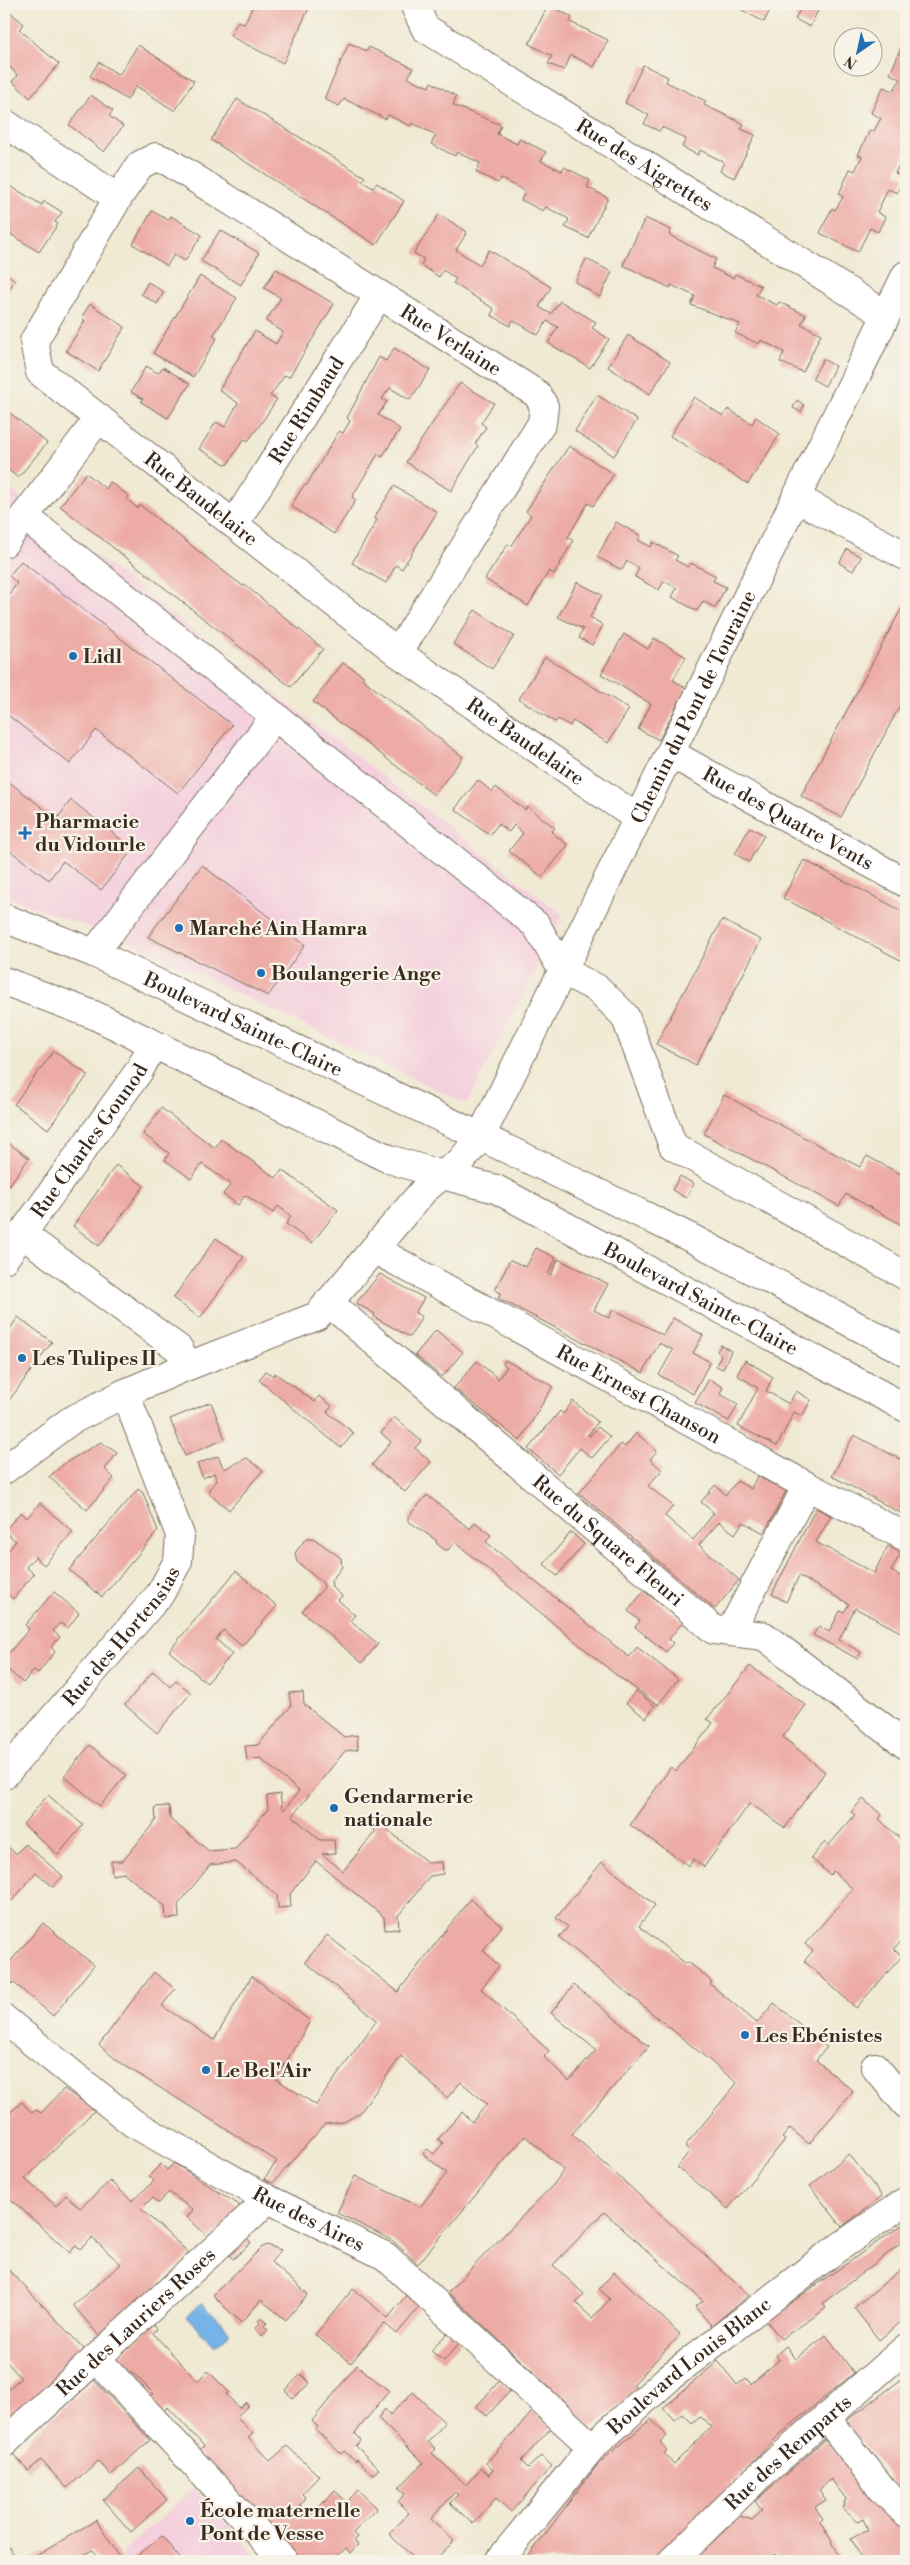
<svg xmlns="http://www.w3.org/2000/svg" width="910" height="2565" font-family="'Libre Bodoni',serif">
<style>
.built{fill:#f4cfdd}
.water{fill:#75b3e8;stroke:#586e83}
.building{fill:#edaba6}
.lines{fill:none;stroke-linecap:round;stroke-linejoin:round}
.minor-casing{stroke:#7a6d5e;stroke-width:30}
.major-casing{stroke:#7a6d5e;stroke-width:30}
.minor{stroke:#fff;stroke-width:28}
.major{stroke:#fff;stroke-width:28}
.poi-dot{fill:#1f6fb2;stroke:#f7f3e8;stroke-width:2}
.labels{text-anchor:middle;stroke-width:4.5;stroke-linejoin:round;paint-order:stroke}
.street-label{font-size:20px;fill:#3b2a1e;stroke:#f7f3e8}
.poi-label{font-size:20px;font-weight:bold;fill:#3b2a1e;stroke:#f7f3e8;text-anchor:start}
</style>
<rect width="100%" height="100%" fill="#f7f3e8"/>
<filter id="ink" filterUnits="userSpaceOnUse"><feTurbulence type="fractalNoise" baseFrequency=".02" numOctaves="2"/><feDisplacementMap in="SourceGraphic" scale="10" xChannelSelector="R" yChannelSelector="G"/><feConvolveMatrix kernelMatrix="1 2 1 2 8 2 1 2 1" color-interpolation-filters="sRGB"/></filter>
<filter id="wash" filterUnits="userSpaceOnUse"><feTurbulence type="fractalNoise" baseFrequency=".0096" numOctaves="4" result="noise"/><feDisplacementMap in="SourceGraphic" scale="20" xChannelSelector="R" yChannelSelector="G"/><feGaussianBlur stdDeviation="1.12" result="paint"/><feColorMatrix in="noise" values="0 0 0 0 0 0 0 0 0 0 0 0 0 0 0 0 0 1.4 0 .05"/><feComposite in="paint" operator="in"/></filter>
<g filter="url(#wash)">
<rect width="100%" height="100%" fill="#f0ead4"/>
<path class="built" d="M4,485l559,430 -96,189 -330,-159 -133,-49z
M193,2488l68,73h-136l-4,-8z"/>
<path class="water" d="M202,2302l29,30 -16,14 -28,-29z"/>
<g id="blocks">
<path class="building" d="M254,4h57l-28,59 -53,-27 8,-15 6,3z
M745,4h28l-9,18 -22,-12z
M803,4h18l-11,23 -15,-8z
M548,5l24,12 -2,5 38,18 -14,27 -23,-12 -7,15 -16,-6 4,-8 -23,-12z
M4,7l20,17 -5,5 40,35 -29,34 -18,-17 6,-5 -8,-9 -6,6z
M349,43l18,8 2,-4 44,21 -5,10 21,9 2,-5 25,14 -3,9 48,20 -4,9 20,10 3,-5 26,13 -5,9 21,10 2,-4 26,13 -3,7 21,11 -20,40 -23,-11 4,-8 -23,-12 -3,4 -22,-11 4,-9 -24,-13 -3,5 -22,-11 4,-9 -23,-11 -2,4 -24,-12 5,-9 -24,-12 -2,3 -22,-11 -2,4 -42,-20 -5,7 -15,-7z
M138,45l56,36 -19,30 -39,-25 -9,14 -37,-24 9,-14 20,13z
M901,48l5,3v101l-11,21 10,4 -8,16 -9,-4 -11,23 8,5 -7,15 -8,-4 -12,24 -38,-19 12,-25 3,2 8,-13 -4,-3 11,-25 5,2 7,-15 -4,-1 12,-25 4,1 7,-13 -10,-5 12,-26 10,4 8,-12 -11,-5z
M643,65l25,12 -2,5 40,19 -2,4 40,19 -3,5 14,6 -21,43 -14,-7 4,-9 -24,-12 -2,5 -16,-8 4,-8 -24,-12 -3,4 -15,-7 5,-9 -24,-12z
M91,95l22,16 -4,5 14,10 -19,26 -35,-27z
M237,99l128,78 -3,4 11,7 4,-5 27,18 -28,44 -165,-105z
M10,186l32,19 2,-4 18,11 -7,10 3,2 -19,28 -35,-22v-34z
M152,211l16,9 3,-4 31,19 -17,26 -11,-7 -7,12 -34,-22z
M439,214l28,18 -11,18 24,15 9,-15 62,37 -12,20 12,7 9,-13 36,21 -4,6 17,11 -19,29 -42,-25 10,-16 -11,-6 -9,14 -25,-15 -3,6 -19,-11 3,-6 -41,-26 3,-4 -13,-9 -4,7 -18,-12 3,-6 -10,-6z
M645,218l26,12 -2,5 47,24 -4,9 21,10 2,-4 26,12 -5,9 21,10 2,-3 27,13 -5,9 20,10 -18,38 -23,-10 4,-10 -23,-12 -2,4 -24,-11 5,-9 -49,-19 4,-9 -24,-11 -1,3 -47,-23z
M220,230l39,23 -18,32 -40,-24z
M586,259l26,13 -12,25 -25,-15z
M276,269l58,35 -45,73 -4,-2 -15,21 7,3 -15,23 -14,19 -4,-2 -17,26 -28,-16 17,-27 9,5 13,-24 -19,-13 36,-59 21,13 7,-12 -17,-11 15,-23 -17,-10z
M4,272l11,8 -11,18z
M200,276l37,22 -24,38 4,2 -24,39 -40,-24z
M148,282l16,10 -7,12 -16,-10z
M90,304l35,23 -27,44 -32,-20 19,-30 -4,-3z
M628,335l42,27 -20,32 -42,-27z
M394,348l36,22 -20,30 -20,-12 -8,11 5,3 -9,13 22,14 -18,28 -4,-3 -26,43 4,3 -22,34 -43,-28 13,-21 2,1 33,-55 4,2 7,-12 -3,-3 32,-61 7,4z
M823,359l12,7 -10,20 -13,-7z
M146,366l12,7 5,-6 27,17 -22,34 -27,-16 2,-3 -12,-7z
M460,383l34,20 -13,20 5,4 -11,17 3,2 -27,45 -45,-29z
M597,395l40,25 -23,36 -39,-25z
M694,397l29,19 5,-7 24,15 4,-7 24,17 -32,50 -78,-48z
M797,400l7,5 -3,7 -8,-4z
M4,408l43,35 -29,35 -14,-12z
M569,446l45,28 -21,32 -5,-3 -20,34 5,4 -19,33 -5,-3 -21,35 -43,-27 23,-35 3,3 20,-32 -5,-4z
M86,473l20,16 4,-7 19,14 -2,3 10,9 3,-3 91,72 12,9 2,-1 78,64 -32,38 -231,-181z
M394,486l43,26 -35,57 -6,-4 -10,18 -34,-20 25,-43 -3,-2z
M616,522l25,14 -3,4 13,7 2,-5 25,14 -3,4 13,7 3,-4 25,13 -3,5 13,6 -11,21 -12,-7 -6,10 -25,-14 5,-9 -13,-7 -5,9 -24,-13 4,-9 -12,-7 -5,9 -25,-13z
M847,549l14,8 -8,14 -14,-8z
M21,561l211,164 -54,68 -82,-63 -26,34 -66,-52v-111l13,-18 -8,-7z
M577,582l25,13 -12,22 13,8 -11,20 -13,-7 4,-9 -25,-12z
M906,600v94l-65,123 -40,-21z
M475,610l39,26 -22,33 -39,-25z
M624,634l24,15 6,-11 32,19 -13,23 13,8 -27,52 -21,-11 13,-25 -50,-30z
M545,657l84,52 -21,34 -35,-22 -3,5 -12,-7 -3,3 -36,-23z
M343,663l21,13 -2,2 12,10 89,69 -29,38 -121,-93z
M4,778l53,41 14,-19 62,49 -32,41 -38,-29 -14,19 -44,-33 -1,2z
M478,780l14,12 4,-5 29,23 3,-3 27,21 -4,4 17,13 -26,32 -33,-26 14,-18 -9,-8 -5,7 -11,-8 -8,11 -35,-26z
M750,827l14,8 -15,27 -14,-8z
M804,860l102,53v50l-123,-65z
M202,865l103,80 -37,51 -120,-59z
M722,920l39,20 -65,125 -40,-21z
M54,1051l34,24 -40,54 -34,-25z
M724,1095l136,72 7,-11 39,21v50l-60,-33 -7,12 -135,-72z
M161,1108l54,40 6,-9 55,39 6,-8 56,40 -26,33 -26,-19 5,-8 -13,-10 -5,7 -28,-18 -7,10 -15,-11 8,-10 -29,-20 -11,15 -26,-19 4,-7 -26,-19z
M4,1140l25,18 -25,34z
M116,1165l28,21 -45,60 -26,-20z
M680,1176l14,8 -8,14 -14,-8z
M216,1238l28,19 -44,61 -27,-20z
M536,1248l20,10 -8,16 3,1 7,-16 50,25 -14,26 15,8 4,-9 50,26 10,-17 30,17 -10,18 17,9 -17,32 -34,-19 14,-25 -14,-7 -16,30 -145,-75 3,-5 -6,-3 15,-30 16,7z
M380,1274l44,24 -9,15 7,3 -12,21 -36,-20 1,-3 -19,-11z
M18,1317l34,25 -47,64 -1,-68z
M436,1330l27,22 -21,25 -27,-22z
M721,1345l10,6 -8,18 -7,-3 5,-11 -4,-4z
M505,1360l48,26 -33,55 -66,-53 23,-27 21,18 9,-12 -4,-3z
M745,1360l28,17 -7,14 23,13 7,-13 15,9 -9,16 -8,-4 -17,34 -39,-20 20,-38 -21,-13z
M266,1371l7,5 2,-3 40,29 4,-6 13,10 -5,6 27,21 -13,15 -82,-68z
M709,1379l14,8 -3,7 18,10 -9,17 -34,-18z
M573,1401l25,21 -10,13 2,1 8,-9 12,10 -18,21 -12,-10 -22,26 -30,-25 32,-38 3,3z
M211,1402l14,37 -40,17 -15,-37z
M394,1417l27,24 -6,7 16,14 -26,30 -33,-27 19,-23 -10,-9z
M636,1433l21,18 -7,8 12,11 -14,16 25,20 -8,10 28,24 21,-27 -13,-11 14,-17 11,10 11,-14 14,8 6,-13 29,15 -22,42 -21,-11 -8,12 -16,-12 -20,23 40,35 -24,29 -136,-116 42,-49 4,3z
M854,1435l48,25 4,-9v65l-74,-40z
M101,1442l16,11 -12,16 9,9 -27,32 -38,-33 16,-14z
M218,1456l6,13 23,-11 16,12 -34,40 -20,-17v-4l8,-8 -3,-8 -11,5 -6,-14z
M138,1489l5,4 15,38 -56,66 -33,-27z
M427,1495l43,34 5,-7 16,13 -5,7 143,115 8,-10 41,32 -20,26 -43,-31 -160,-132 -7,8h-3l-8,-6 -1,-4 -28,-19v-4z
M40,1503l33,29 -29,33 -9,-8 -9,10 8,7 -21,25 -9,-8v-44l4,4 8,-10 -12,-10 17,-19 6,6z
M816,1508l15,8 -15,26 24,13 34,18 14,-27 13,7 -10,18 15,8v56l-51,-27 -16,32 22,12 -3,7 -45,-24 6,-9 10,6 11,-21 4,1 5,-8 -50,-28 -13,26 -14,-8z
M571,1532l13,12 -27,32 -13,-12z
M306,1538h7l28,20 1,9 -11,14 1,6 10,9 -4,4 17,15 -5,6 28,23 -16,19 -60,-52 22,-23 -1,-5 -26,-21 -2,-9z
M236,1571l41,35 -35,40 -19,-16 -7,9 16,15 -25,29 -38,-32z
M644,1591l39,31 -14,17 4,4 -7,9 -31,-25 5,-6 -12,-10z
M54,1592l25,21 -11,15 -8,-5 -7,8 7,6 -9,10 4,5 -17,21 -4,-3 -11,13 -19,-17v-7l25,-30 -4,-4z
M750,1666l56,39 -23,32 42,35 -40,56 -35,-25 -46,64 -10,-8 -5,7 -59,-41 41,-58 5,4 37,-48 -6,-4z
M153,1671l17,16 6,-7 15,13 -34,40 -32,-28z
M636,1691l19,15 -9,12 -20,-15z
M303,1692l1,12 40,33 13,-2 1,14 -13,2 -53,65 28,24h14l1,13 -13,1 21,17 32,-39 -1,-14 13,-1 1,13 40,33 14,-1 1,12 -13,2 -32,40 1,13 -14,1 -1,-13 -68,-56 -26,33 1,13 -13,1 -1,-13 -41,-33 -26,3 -32,40 1,13 -13,1 -1,-13 -41,-33 -12,2 -1,-14h12l33,-41 -1,-13 14,-1 1,13 39,32 26,-2 33,-40 -1,-13 13,-2 2,14 2,2 15,-19 -39,-33 -13,2 -2,-14 13,-1 33,-39 -2,-13z
M90,1745l36,30 -26,31 -36,-30z
M48,1795l35,30 -25,30 -35,-31z
M863,1799l19,16 -3,4 27,25v92l-12,13 8,7 -46,52 -52,-47 9,-10 -8,-7 48,-55 -20,-18 -3,4 -19,-17 14,-16 4,3 26,-30 -4,-3z
M5,1844l11,10 9,-10 38,32 -10,11 -17,-15 -24,29 -8,-7z
M602,1862l53,43 -16,21 47,38 2,-2 12,9 12,11 -2,2 47,39 17,-20 53,44 -11,13 37,31 -44,53 -19,-16 -8,10 3,2 -57,69 -51,-42 13,-16 -5,-5 52,-63 -178,-146 9,-10 -12,-9z
M470,1899l32,27 -19,24 16,16 -18,23 68,62 -5,6 25,24 27,-31 -45,-37 23,-28 75,61 -77,88 177,161 -37,31 -17,-19 8,-6 -99,-89 -51,53 31,29 -8,9 16,15 18,-19 -11,-10 15,-17 66,62 -47,51 4,4 -45,39 -144,-136 105,-107 11,-15 -39,-34 -107,128 -26,-24 -55,-27 18,-37 65,31 27,-34 -24,-19 4,-5 7,5 9,-11 -5,-4 24,-27 10,10 15,-18 -26,-22 -14,16 -46,-42 -41,57 -16,9 -19,2 -52,59 -9,-4 13,-18 -158,-99 -20,-17 55,-73 21,17 -13,17 52,34 38,-64 58,45 -34,58 40,26 61,-85 -72,-58 22,-27 71,57z
M43,1923l51,42 -41,51 -39,-33 -10,2v-22l6,-1z
M64,2089l31,21 -70,69 31,27 10,-11 14,13 30,-27 22,20 22,-20 -5,-5 12,-12 6,6 7,-7 65,42v6l-30,27 -22,-21 6,-7 -24,-18 -11,11 -6,-5 -11,11 49,45 -89,84 -28,-33 48,-41 -29,-26 -12,11 -4,-4 -6,8 -66,-60v-75l18,-16 10,11 4,-3 5,3z
M849,2154l33,42 -40,31 -32,-41z
M906,2222v22l-2,-3 -81,62 3,5 -9,7 -36,24 -15,-19z
M247,2238l4,5 -18,16 -4,-4z
M267,2245l14,5 -10,12 37,32 -22,26 -25,-20 -20,23 -28,-28 48,-47z
M4,2265l82,86 -79,73 -3,-4v-37l4,6 13,-11 -15,-17 -2,2z
M906,2265v53l-27,22 -25,-32z
M353,2289l35,29 20,-25 13,12 -24,29 -13,-11 -33,40 -36,-28z
M261,2317l6,6 -3,3 4,4 -6,6 -7,-8 5,-5 -2,-2z
M154,2325l3,4 -4,4 44,48 11,-10 21,21 -3,2 13,14 7,-6 2,4 -12,11 17,17 -5,4 22,23 17,-15 32,30 -17,18 4,4 -6,7 11,10 24,-24 12,11 11,-12 19,18 -24,25 4,4 -3,3 4,5 -8,8 -4,-5 -14,13h-31l-104,-109 7,-6 -36,-39 -8,7 -13,-14 7,-6 -23,-23 -7,7 -12,-15z
M449,2331l11,11 -16,19 -13,-10z
M826,2335l28,38 -75,62 -123,126h-131l72,-96 54,-46 16,17 -7,6 7,8 -3,3 10,11 37,-37 -11,-11 -8,7 -9,-9 -8,7 -12,-13 55,-47 19,24 9,-7 5,6 28,-24 -3,-5 10,-9 10,13z
M357,2365l32,26 -34,42 6,7 -5,6 23,23 -7,6 -15,-16 -1,2 -12,-10 -3,3 -26,-25 3,-2 -6,-6z
M301,2374l9,9 -17,15 -8,-7z
M906,2376v78l-2,1 2,3v46l-29,-44 -29,-34 -2,-5z
M94,2380l56,60 -39,35 -13,-14 -31,27 -26,-28 -13,11 -15,-17z
M500,2380l11,10 -24,26 -11,-9z
M413,2392l32,31 -17,19 8,7 -4,4 34,32 15,-17 8,7 4,-5 -7,-7 47,-52 18,17 -30,33 7,7 13,-12 11,10 -41,46 -15,-14 -23,26 -23,-21 8,-9 -3,-2 -24,27 23,22 -20,20h-17l-28,-27 20,-21 -11,-11 7,-8 -6,-6 24,-25 -45,-45 7,-9 5,6z
M825,2440l81,88v33h-43l-12,-22 17,-10 -5,-10 -5,3 -16,-14 4,-9 -15,-20 -12,11 7,10 -11,7 8,12 -3,2 23,40h-63l-5,-7 -10,7h-73l48,-45 12,4 10,-9 -7,-10z
M139,2468l28,32 -36,32 -28,-32z
M96,2520l26,41h-23l-7,-11 -18,11h-46z
M162,2536l20,25h-49l-1,-1z
M4,2539l8,14 -8,5z"/>
</g>
</g>
<g filter="url(#ink)">
<use href="#blocks" fill-opacity="0" stroke="#7a6d5e" stroke-width="1"/>
<g class="lines">
<defs>
<g id="minor">
<path id="s1" d="M414,4l11,24 461,287"/>
<path id="s2" d="M4,123l114,75 -84,143 6,31 358,281 229,158 12,4"/>
<path id="s3" d="M118,198l22,-33 16,-8 13,5 368,232 7,12 -2,17 -144,230"/>
<path d="M796,498l110,58"/>
<path d="M24,516l512,409 27,46 35,18 27,27 48,130 233,130"/>
<path id="s4" d="M234,524l145,-229"/>
<path d="M4,543l95,-125"/>
<path id="s5" d="M670,753l236,130"/>
<path d="M94,953l181,-237"/>
<path id="s6" d="M480,1138l426,-863"/>
<path d="M22,1234l157,115 9,17"/>
<path id="s7" d="M374,1249l433,237 99,51"/>
<path id="s8" d="M4,1259l135,-188 14,-27"/>
<path id="s9" d="M328,1302l386,328 50,6 142,109"/>
<path d="M4,1470l66,-49 55,-28 63,-27 129,-50 107,-126 18,-15"/>
<path d="M730,1632l77,-146"/>
<path id="s10" d="M4,1775l156,-181 18,-33 2,-26 -55,-142"/>
<path id="s11" d="M4,2019l129,104 133,75 119,58 207,191"/>
<path d="M875,2067l31,37"/>
<path d="M96,2358l188,203"/>
<path d="M826,2417l57,73 23,23"/>
<path id="s12" d="M4,2443l253,-233 9,-12"/>
<path id="s13" d="M672,2561l85,-83 149,-130"/>
</g>
<g id="major">
<path id="s14" d="M4,918l90,35 438,208 161,78 213,113"/>
<path id="s15" d="M4,981l90,34 295,144 53,16 54,14 410,219"/>
<path d="M442,1175l18,-13 20,-24"/>
<path id="s16" d="M499,2561l93,-114 79,-71 157,-121 78,-54"/>
</g>
</defs>
<use href="#minor" class="minor-casing"/>
<use href="#major" class="major-casing"/>
<use href="#minor" class="minor"/>
<use href="#major" class="major"/>
</g>
</g>
<g class="poi-dot">
<circle cx="73" cy="656" r="5"/>
<path d="M22.5 825.5h5v5h5v5h-5v5h-5v-5h-5v-5h5z"/>
<circle cx="179" cy="928" r="5"/>
<circle cx="261" cy="973" r="5"/>
<circle cx="22" cy="1358" r="5"/>
<circle cx="334" cy="1808" r="5"/>
<circle cx="745" cy="2035" r="5"/>
<circle cx="206" cy="2070" r="5"/>
<circle cx="190" cy="2521" r="5"/>
</g>
<g class="labels">
<g class="street-label">
<text dy="7" stroke="none"><textPath href="#s1" startOffset="285">Rue des Aigrettes</textPath></text>
<text dy="7" stroke="none"><textPath href="#s3" startOffset="405">Rue Verlaine</textPath></text>
<text dy="7" stroke="none"><textPath href="#s4" startOffset="135">Rue Rimbaud</textPath></text>
<text dy="7" stroke="none"><textPath href="#s2" startOffset="539">Rue Baudelaire</textPath></text>
<text dy="7" stroke="none"><textPath href="#s6" startOffset="481">Chemin du Pont de Touraine</textPath></text>
<text dy="7" stroke="none"><textPath href="#s2" startOffset="944">Rue Baudelaire</textPath></text>
<text dy="7" stroke="none"><textPath href="#s5" startOffset="135">Rue des Quatre Vents</textPath></text>
<text dy="7" stroke="none"><textPath href="#s14" startOffset="262">Boulevard Sainte-Claire</textPath></text>
<text dy="7" stroke="none"><textPath href="#s8" startOffset="146">Rue Charles Gounod</textPath></text>
<text dy="7" stroke="none"><textPath href="#s15" startOffset="768">Boulevard Sainte-Claire</textPath></text>
<text dy="7" stroke="none"><textPath href="#s7" startOffset="302">Rue Ernest Chanson</textPath></text>
<text dy="7" stroke="none"><textPath href="#s9" startOffset="368">Rue du Square Fleuri</textPath></text>
<text dy="7" stroke="none"><textPath href="#s10" startOffset="182">Rue des Hortensias</textPath></text>
<text dy="7" stroke="none"><textPath href="#s11" startOffset="366">Rue des Aires</textPath></text>
<text dy="7" stroke="none"><textPath href="#s12" startOffset="179">Rue des Lauriers Roses</textPath></text>
<text dy="7" stroke="none"><textPath href="#s16" startOffset="274">Boulevard Louis Blanc</textPath></text>
<text dy="7" stroke="none"><textPath href="#s13" startOffset="159">Rue des Remparts</textPath></text>
</g>
<g class="poi-label">
<text x="83" y="663">Lidl</text>
<text x="35" y="828">Pharmacie<tspan x="35" dy="23">du Vidourle</tspan></text>
<text x="189" y="935">Marché Ain Hamra</text>
<text x="271" y="980">Boulangerie Ange</text>
<text x="32" y="1365">Les Tulipes II</text>
<text x="344" y="1803">Gendarmerie<tspan x="344" dy="23">nationale</tspan></text>
<text x="755" y="2042">Les Ebénistes</text>
<text x="216" y="2077">Le Bel'Air</text>
<text x="200" y="2517">École maternelle<tspan x="200" dy="23">Pont de Vesse</tspan></text>
</g>
</g>
<rect width="910" height="2565" fill="none" stroke="#f7f3e8" stroke-width="20"/>
<g transform="translate(858 52) rotate(214)"><circle r="24" fill="#f7f3e8" stroke="#aca397"/>
<path d="M0-4L9 19L0 12L-9 19Z" fill="#1f6fb2"/>
<text y="-8" font-size="14" font-weight="bold" text-anchor="middle" fill="#3b2a1e">N</text>
</g>
</svg>
